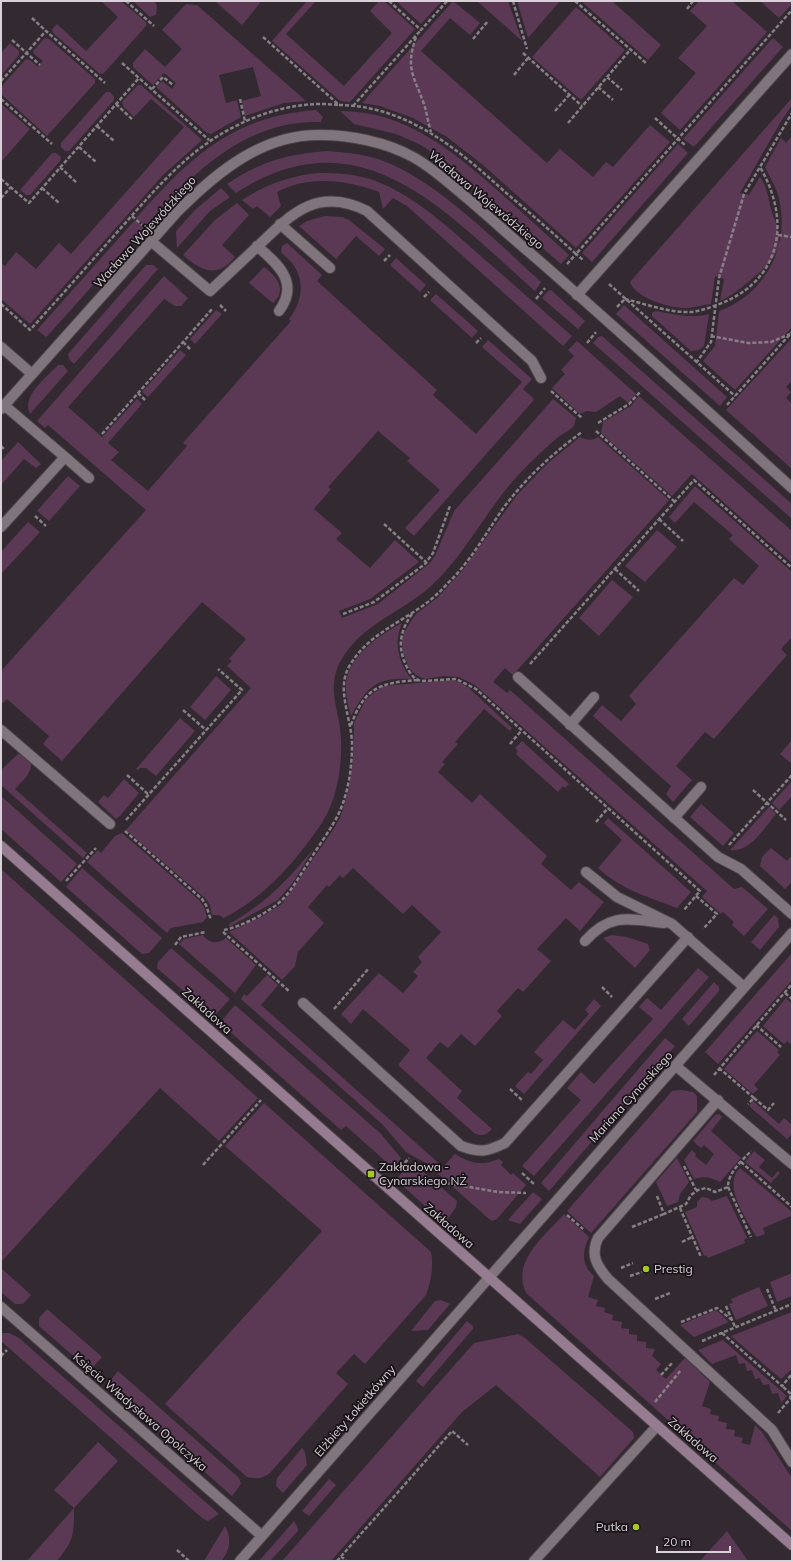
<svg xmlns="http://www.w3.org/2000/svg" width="793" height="1562" font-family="Mulish,sans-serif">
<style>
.green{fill:#5b3955}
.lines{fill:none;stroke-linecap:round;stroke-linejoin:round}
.lane-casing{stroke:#4c444a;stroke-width:12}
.street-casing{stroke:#4c444a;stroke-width:12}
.secondary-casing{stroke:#4c444a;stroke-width:12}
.path{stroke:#877f86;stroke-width:2.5;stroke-dasharray:4 2;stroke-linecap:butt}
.lane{stroke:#80747d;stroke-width:10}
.street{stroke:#80747d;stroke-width:10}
.secondary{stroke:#967c90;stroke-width:10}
.poi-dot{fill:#a6c820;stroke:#181317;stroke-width:1.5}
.labels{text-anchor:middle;stroke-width:3.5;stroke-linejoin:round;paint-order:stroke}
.street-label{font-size:12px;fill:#d8d1d7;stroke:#181317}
.poi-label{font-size:12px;fill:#d8d1d7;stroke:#181317;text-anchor:start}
</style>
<rect width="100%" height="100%" fill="#332931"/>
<path class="green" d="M101,1h20l25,21v4l-42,47 -4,1 -47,-41 -1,-4 5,-5 29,27 32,-34z
M133,1h22l2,5 -1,9 -6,2z
M215,1h43l2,2 -18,22z
M307,1h9l-30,33 58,52 48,-53 -22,-22 9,-10h5l31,28 -65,73 -10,-1 -68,-60z
M396,1h46l-21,23z
M453,1l27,22 -10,12 -20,-17 -29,33 126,112 13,-14 33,28 13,-15 7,5 37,-42 20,17 -94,106 -93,-83 -36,-28 -34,-19 -33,-12 -18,-3z
M477,1h31l14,40z
M517,1h43l-32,37z
M581,1h31l49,44 -13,15z
M699,1h33l35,31 -87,98 -19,-17 35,-40 -18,-15 29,-32 -17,-15z
M760,1h32v3l-13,14z
M186,4l11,1 109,96 -22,2 -39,13 -3,-15 19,-5 -8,-29 -34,8 7,28 11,-3 4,17 -30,17 -4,-1 -51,-46 6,-6 10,8 4,-6 -12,-10 -11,12 -20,-18v-4l12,-14 20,18 17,-18 -20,-19z
M576,7l49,43 -44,50 -49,-43z
M45,38l4,1 46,40v4l-48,53 -46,-42v-7l25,-28 4,1 8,7 5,-6 -9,-7 -1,-3z
M773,38l10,9 -89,100 -11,-8z
M10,43l9,8v4l-18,21v-23z
M138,85h3l61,55 -39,35 -133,149 -29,-25v-36l4,3 11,-14 20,17 23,-26 12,11 113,-127 -33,-28 -17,18 -11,-11 -1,-4z
M106,92h4l4,5v3l-45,51h-4l-4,-4v-4z
M792,98v7l-12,18 -40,70 9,2 11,-18c8,11 8,22 12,35 1,6 5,11 6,17 5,24 -9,35 -25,49 -11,9 -20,17 -33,23l4,-22 -9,-3 -4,28c-9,1 -17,4 -26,4 -15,0 -50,-10 -55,-26z
M1,104l29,25 -29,33z
M316,110l7,7 -2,5c-75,-3 -130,52 -175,104l-10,-8c55,-61 94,-101 180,-108z
M340,111c65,0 110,38 157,79 24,21 48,43 72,65l-8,9 -124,-108 -16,-11 -25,-11 -42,-10z
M792,136v191l-57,63 -32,-29 12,-15 4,-35c48,-17 74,-70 58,-119 -3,-8 -8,-17 -12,-25l16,-29 5,5z
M678,144l10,9 -96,109 -10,-9z
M326,151c18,1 35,3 52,8 55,18 120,84 163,123l-6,9c-89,-78 -174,-180 -299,-98l-9,-9c33,-22 60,-30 99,-33z
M52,153h4l5,4 -1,4 -30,34h-4l-6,-5z
M318,173c21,0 41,1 60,9 40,16 73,48 105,76 30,26 59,52 89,78l-9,10 -156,-140 -14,-8 -10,11 -4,-17c-32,-12 -70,-17 -102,0l4,14 -11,11 -13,-11 -4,3 -11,-9c25,-16 48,-24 76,-27z
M221,188l9,9 -20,14 -33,37 -1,-17 19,-21z
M237,203l12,12 -27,30 13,12c-18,22 -34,14 -52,-2l32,-35z
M325,216l17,1 7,3 36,29 -6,7 -23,-20 -20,23 -37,-33 8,-5z
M135,220l9,8 -93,104 -5,5 -9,-7z
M287,243l35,32 -5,6 120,109 -4,5 43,39 46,-52 -40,-35 6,-7 44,39 -9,10 11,10 -1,2 -119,135 -9,-8 35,-38 -33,-29 3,-3 -32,-27 -50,56 3,2 -17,20 28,24 -6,6 34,29 25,-28 24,22 -49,37 -31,12 3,7 36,-14 52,-41 5,-7 19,-45 99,-112 23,19c-1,2 -1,7 -3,9 -4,4 -11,7 -16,11 -11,9 -21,19 -31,29 -37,36 -57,84 -95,119 -29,26 -67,37 -88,71 -19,30 -3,52 -2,82 1,24 -3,52 -13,73 -6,12 -14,22 -22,33 -23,30 -48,55 -82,73l-5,-3h-7l-2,-10 -4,-6 -80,-69 125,-142 -24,-22 5,-5 -3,-2 17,-20 -44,-37 -140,159 -19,-17 6,-8 -42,-37 -4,4 -2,-2v-30l145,-161 -98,-85 -3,3 -8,-7 127,-145 24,22 -7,8h-6l-11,-7 -96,108 34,30 35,-38 5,5 -34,39 11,9 -8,8 37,31 39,-45 -4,-3 108,-122 -2,-2c13,-17 17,-38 3,-56 -3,-4 -8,-7 -11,-11l1,-6z
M396,258l30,27 -6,7 -30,-27z
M146,265h7l5,4 -84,95 -5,-5 -1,-5z
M264,267c12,9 24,22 9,36l-24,-20z
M551,290l34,31 -7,8 -36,-31 6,-7z
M436,294l42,37 -6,7 -42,-38z
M624,305l103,92 -7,9 -104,-92z
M216,310l6,4 -27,30 -5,-5z
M655,311c20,3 34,8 54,3l-5,32 -5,4 -8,1 -39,-35v-3z
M602,336l190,168v15l-199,-176 5,-6z
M792,338v43l-6,6 5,5 -5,6 6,6v65l-66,-59z
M577,341l59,53 -8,9 -8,-7 -24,16 -9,-1 -7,3 -28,-26 13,-14 -4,-4 13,-14 -6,-6z
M180,350l6,5 -38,42 -6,-5z
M58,365h5l5,6 -38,43c-9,-18 17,-37 28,-49z
M639,396l153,135v32l-100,-89 -20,22 -71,-63 2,-11 28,-16z
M580,437c6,3 13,4 18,0l71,63 -156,175 -8,-7 -12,14 14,11 3,-3 224,199 8,-2 26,22 -24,27 -12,-11 2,-3 -11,-10 -2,2 -19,-17 5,-6 -232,-206 -16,-8 -15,-1 -19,3 -9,-4 -7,-7 -6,-15 -1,-14 2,-7 12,-18 21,-16 26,-28 54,-75 31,-32z
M18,442l23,22 -5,4 -12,-9 -23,26v-24z
M68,476l12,10 -31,35 -12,-10z
M695,486l97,86v65l-11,12 6,6 -73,84 -9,-7 -29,34 16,14 -19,22 -7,-8 5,-8 -78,-70 9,-11 19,16 15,-17 -7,-8 105,-118 9,7 16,-19 -30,-27 4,-4 -39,-33 -19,21 -6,-6z
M28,522l12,10 -38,41 -1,-21z
M657,530l20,17 -32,35 -20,-16z
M612,580l21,17 -34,39 -20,-18z
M402,623c-9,20 -3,39 9,56 -35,-2 -44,8 -60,37 -3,-10 -6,-23 -5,-34 4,-27 34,-47 56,-59z
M216,676l15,14 -26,30 -15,-13z
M452,680l9,3 8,5 43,40 -2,3 -26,-22 -29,33 3,2 -16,18 3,2 -7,8 34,31 8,-9 67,62 -6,8 30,26 8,-8 25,20 -24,29 -14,-13 -29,31 14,12 -28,31 -5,-4 -21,23 5,5 -27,30 -14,-12 -13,14 -8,-6 -14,16 36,33 -5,7 35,31c-6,6 -10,8 -18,4l-76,-68 12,-15 -47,-41 -12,15 -10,-10 38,-41 24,20 15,-17 -5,-4 9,-10 -4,-5 23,-25 -29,-27 -9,9 -50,-46 -10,10 -3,-3 -11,12 -2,-2 -19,22 16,16 -26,29 -3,14 -13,14 -53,-48 32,-15 21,-13 51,-74 7,-12 8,-26 5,-31 1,-38 12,-24 17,-13z
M180,718l15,13 -39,45 -10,-8h-6l-2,2 -2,-1z
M792,740v24l-12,-10z
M522,741l47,43 -4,4 -2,-2 -5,6 -42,-38 2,-3 -3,-3z
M18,754h6l7,8c1,12 -9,19 -16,27l72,64 -4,5 -82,-73v-15z
M124,779l15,14 -19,23 -4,3 -18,-17 6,-7 4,3z
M792,781v15l-13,14 -7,-7z
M1,796l76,68 -16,18 -60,-53z
M701,804l33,29 -11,13 -33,-29z
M769,807l7,7c-12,14 -26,39 -46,36z
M608,818l83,74 -14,16c-29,-11 -57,-19 -79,-40l24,-28 -18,-17z
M122,833l77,67 5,7 3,10 -4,5 -32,6 -4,5 -80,-71 11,-12 3,3 14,-17z
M314,848l-20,33 -16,19 -49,27v-3c36,-20 59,-44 85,-76z
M771,848l16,13 5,-6v27l-7,7 -25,-23 2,-9z
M82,868l80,70 -13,15 -7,1 -76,-67z
M1,869l257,229 -39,43 -59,-53 -157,172 -2,-1z
M774,915l4,3 1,9 -19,23 -9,-8z
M203,935c6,8 14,10 23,3l30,27 -21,28 -56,-49 5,-5z
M612,935l15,2 21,7 2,6 -15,18 -32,-30z
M171,948l59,51 -17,18 -56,-49 1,-6z
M792,953v27l-74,84 -13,-12z
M698,968l11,9 -175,199 -12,-10 59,-66 -14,-12 14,-16 13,12 59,-65 -14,-12 8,-9 14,12z
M267,975l11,10 -17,20 182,162 12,-13c16,10 27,12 44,5l4,3 -2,3 10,10 2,-2 13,12 -29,34 -5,2 -3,-2 -63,-56 -20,-11 -23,-27 -142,-126 3,-5 3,2z
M714,982l5,5v4l-30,35 -7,-7z
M786,998l6,6v37l-2,3 -3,-3 -3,3 -21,-18z
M594,999l7,7 -77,88 -9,-8 13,-14 3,2 12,-14 -9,-8 29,-32 12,10 14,-16 -4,-4z
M235,1005l146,129 20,24 -6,10h-2l-47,-42 -5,4 -121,-107z
M757,1031l22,19 -2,2 3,3 -26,30 4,4 -5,5 -29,-25z
M665,1038l10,8 -126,145 -8,-8z
M681,1090l12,2 4,4v16l-106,121 -24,-22 105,-120z
M753,1101l26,23 5,-6 7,6 1,-2v12l-5,5 -38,-33z
M264,1103l167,149c3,14 0,29 -5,43l-61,69 -11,-10 -18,19 12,11 -78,89c-8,6 -13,6 -23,4l-82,-73 157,-173 -97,-85z
M719,1114l3,3 -11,14 30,27 -21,24c-10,-5 -16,-6 -26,-3l-10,-19 8,-10 4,4 -1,2 11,9 8,-11 -10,-9 -3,3 -8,-7 22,-26z
M754,1151l11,9 -6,7 13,11 6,-7 2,2 -9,10 -26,-21z
M677,1158l12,24 -9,12 -2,8 -11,4 -11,-24z
M409,1164l12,6 36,31 -1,6 -9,13h-6l-45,-40z
M740,1168l52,44v5l-1,-1 -28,12 2,6 -8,3 -2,-2c-9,-18 -33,-49 -15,-67z
M533,1192l9,7 -22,25 -12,-4z
M727,1196l20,42 -3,2 1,3 -37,15 -2,-3 -2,1 -19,-44 12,-5v-5l5,-5 6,1 4,3z
M564,1214l25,23c-7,15 -8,28 5,39l-6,21 10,3 -2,6 9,2 -1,4 9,3 -1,5 10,2 -1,6 8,1v5l8,1v6l9,1v6l9,1 -3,7 9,8 -5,6 10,9 19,-21 25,24 -8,24 9,3 -1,5 9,2 -1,5 9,2 -1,6 9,1 -1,6 9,2 -2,5 9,2 5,-20 7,7 30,46v53l-266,-238c-15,-32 19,-57 38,-79z
M1,1268l30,27 -8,9h-8l-14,-12z
M792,1273v23l-15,6 -7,-20z
M759,1287l9,19 -32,14 -7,-16 4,-1 -2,-4z
M441,1300l9,4 -22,26 -17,1 24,-30z
M47,1309l55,48 -8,9h-9l-46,-40v-8z
M716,1310l13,12 -35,15 -14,-12z
M792,1312v57l-11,10 -50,-43z
M467,1321l6,5v3l-50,58 -7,-6z
M1,1333h8l10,5 200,176 -11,7 -6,-3 -201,-177z
M518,1334l7,4 108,94 1,6 -34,39 -104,-92 -34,27 -131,149h-49l192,-218z
M723,1340l64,56 -6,7 -3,-10 -6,1 -3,-10 -6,1 -3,-7 -5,1 -3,-9 -5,1 -2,-8 -6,1 -3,-9 -24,9 -14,-14z
M118,1371l121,107 2,6 -9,12 -121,-107 -1,-8z
M98,1442l20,19 -44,47c0,27 0,32 -17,53h-30l47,-53 -20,-18z
M302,1448l3,4 2,13 -24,28 -7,-7 1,-8z
M329,1479l7,6 -27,31 -7,-5z
M294,1521l3,5 1,5 -28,30h-11z
M225,1526c7,12 5,25 -4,35h-17z
M727,1531l21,30h-48z"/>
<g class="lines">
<defs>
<path id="lane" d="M280,224l50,44
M152,242l58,49c15,-14 31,-29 47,-44 34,-33 60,-61 110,-36l165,150 9,17
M257,246c21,18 43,37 22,65
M577,295l215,-241
M1,347l31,27
M65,457l24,21
M1,527l64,-70 -61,-52
M518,677l200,180 23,12 51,45
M570,725l24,-28
M1,730l109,94
M674,818l27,-31
M586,872l31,25 55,27 72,63
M585,941c26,-29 44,-22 79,-18
M303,1003l158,143c20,7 25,6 44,-3l183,-206
M676,1066l116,98
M718,1100l-120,138c-8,17 -1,28 10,41l164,151 20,32
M534,1561l123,-135"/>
<path id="street" d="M1,409l177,-198c38,-38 84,-77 142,-76 30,0 66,7 93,22 20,11 37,27 55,42 20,17 40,35 61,53 89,77 176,157 263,236
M1,1307l261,229
M240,1561l552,-628"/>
<path id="secondary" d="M1,846l791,699"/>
</defs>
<use href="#lane" class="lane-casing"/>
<use href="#street" class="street-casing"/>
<use href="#secondary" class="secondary-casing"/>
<path class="path" d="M126,1l28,25
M389,1l32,29 26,-29
M513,1l14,48
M575,1l71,62
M687,9l6,-8
M32,18l14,13
M263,37l76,68c68,1 119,44 166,87 24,20 48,41 71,62l216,-244
M416,37c-11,32 -2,39 8,67 3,9 4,19 7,28
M473,39l15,-18
M12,40l28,25
M523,53l59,53
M122,63l87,77
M514,75l14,-17
M607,77l15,13
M1,81l45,-50 59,52
M598,87l15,13
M152,89l11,-12 10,8
M1,99l51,45
M240,99l5,22
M116,104l17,16
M353,106l68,-76
M555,111l15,-17
M655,118l31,28
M568,123l62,-73
M97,126l17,15
M79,147l17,15
M60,167l17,16
M1,179l28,24 110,-125
M42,188l17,15
M1,198l10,-11
M132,216l10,9
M778,235l14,2
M384,261l6,-6
M567,264l9,-10 7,6
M609,284l126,112
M424,297l5,-5
M536,299l9,-11
M625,299c21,5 44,14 66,13 8,-1 15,-3 23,-6 66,-22 79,-82 46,-139
M1,304l29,26c30,-33 60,-67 89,-100 45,-50 79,-93 145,-116 24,-8 49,-12 74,-9
M220,305l6,6
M617,307l8,-8
M711,336l37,7 23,-1 19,-8
M183,342l8,8
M476,343l5,-5
M587,343l9,-11
M696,363l15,-21 8,-64 25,-84 48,-81
M551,391l31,27
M138,393l8,8
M727,405l65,-73
M598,423l31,-19 12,-13
M596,431l79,71
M102,434l111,-126
M1,446l4,4
M35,516l11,10
M659,519l24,22
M384,524l42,38
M615,569l24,22
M343,614l31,-12 51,-38 8,-11 17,-47
M412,614c-13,18 -15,35 -4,55 3,6 7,11 14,12l34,-2 20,10 224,202 -16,19
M530,664l164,-184 98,88
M183,710l23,20
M351,725c14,-38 28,-42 67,-45
M510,744l11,-13
M127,775l22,20
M753,790l33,30
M126,820l116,-130 -24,-21
M596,822l12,-14
M125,831l77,68 4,6 5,15
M729,845l63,-70
M66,881l30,-33
M696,896l21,18 -14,15
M224,930c16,-3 46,-18 58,-30 11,-11 19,-27 28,-40 7,-12 16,-24 23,-36 14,-22 19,-53 19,-79 0,-27 -17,-56 -2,-80 16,-27 43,-39 68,-56 11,-7 21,-16 30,-26 23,-22 38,-50 56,-76 22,-29 49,-54 78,-75
M223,932l67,60
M175,945l6,-8 25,-5
M602,987l10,10
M785,993l7,6
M334,1009l35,-41
M756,1025l25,22
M719,1068l35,30 -6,6
M714,1075l78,-91
M510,1089l12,11
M754,1098l14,12 6,-7
M741,1162l51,45
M203,1165l58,-65
M684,1166l12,24
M397,1172l12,-14
M522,1173l12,11
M440,1182l58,10 28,1
M728,1187l23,50
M657,1196l7,18 22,-10 5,-9 7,-5 8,-2 9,4 13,-5c0,-15 14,-26 23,-36
M680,1208l21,49
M567,1215l16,14
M632,1227l32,-13
M682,1242l10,-5
M621,1268l12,-5
M630,1276l12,-4
M767,1289l9,22
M655,1299l15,-6
M726,1306l9,21
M681,1322l36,-14 15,12
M722,1333l60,53 10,-12
M702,1341l90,-37
M1,1356l6,-6
M661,1375l12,-13
M655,1402l26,-32
M778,1413l12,-14 1,-5 -9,-8
M177,1550l12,11
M341,1556l5,5
M337,1561l115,-130 16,14"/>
<use href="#lane" class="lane"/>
<use href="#street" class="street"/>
<use href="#secondary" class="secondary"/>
</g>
<g class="poi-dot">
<rect x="367" y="1170" width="8" height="8" rx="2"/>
<circle cx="646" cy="1269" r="4"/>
<circle cx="636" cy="1527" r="4"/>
</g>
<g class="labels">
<g class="street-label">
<text transform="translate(486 200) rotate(40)" y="4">Wacława Wojewódzkiego</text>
<text transform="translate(145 232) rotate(-48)" y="4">Wacława Wojewódzkiego</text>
<text transform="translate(207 1011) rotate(42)" y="4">Zakładowa</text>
<text transform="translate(631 1097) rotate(-48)" y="4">Mariana Cynarskiego</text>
<text transform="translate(449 1226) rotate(41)" y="4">Zakładowa</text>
<text transform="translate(355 1411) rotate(-49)" y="4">Elżbiety Łokietkówny</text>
<text transform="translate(140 1412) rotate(41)" y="4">Księcia Władysława Opolczyka</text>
<text transform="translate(693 1440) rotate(41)" y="4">Zakładowa</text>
</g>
<g class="poi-label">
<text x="379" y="1171">Zakładowa -<tspan x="379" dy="14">Cynarskiego NŻ</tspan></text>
<text x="654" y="1273">Prestig</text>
<text x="628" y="1531" text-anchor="end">Putka</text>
</g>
</g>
<rect width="793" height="1562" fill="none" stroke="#d8d1d7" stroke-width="4"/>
<path d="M657 1546v6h73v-6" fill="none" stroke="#d8d1d7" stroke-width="2"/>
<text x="663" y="1546" font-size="12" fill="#d8d1d7" stroke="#181317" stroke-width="3" paint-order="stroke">20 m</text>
</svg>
